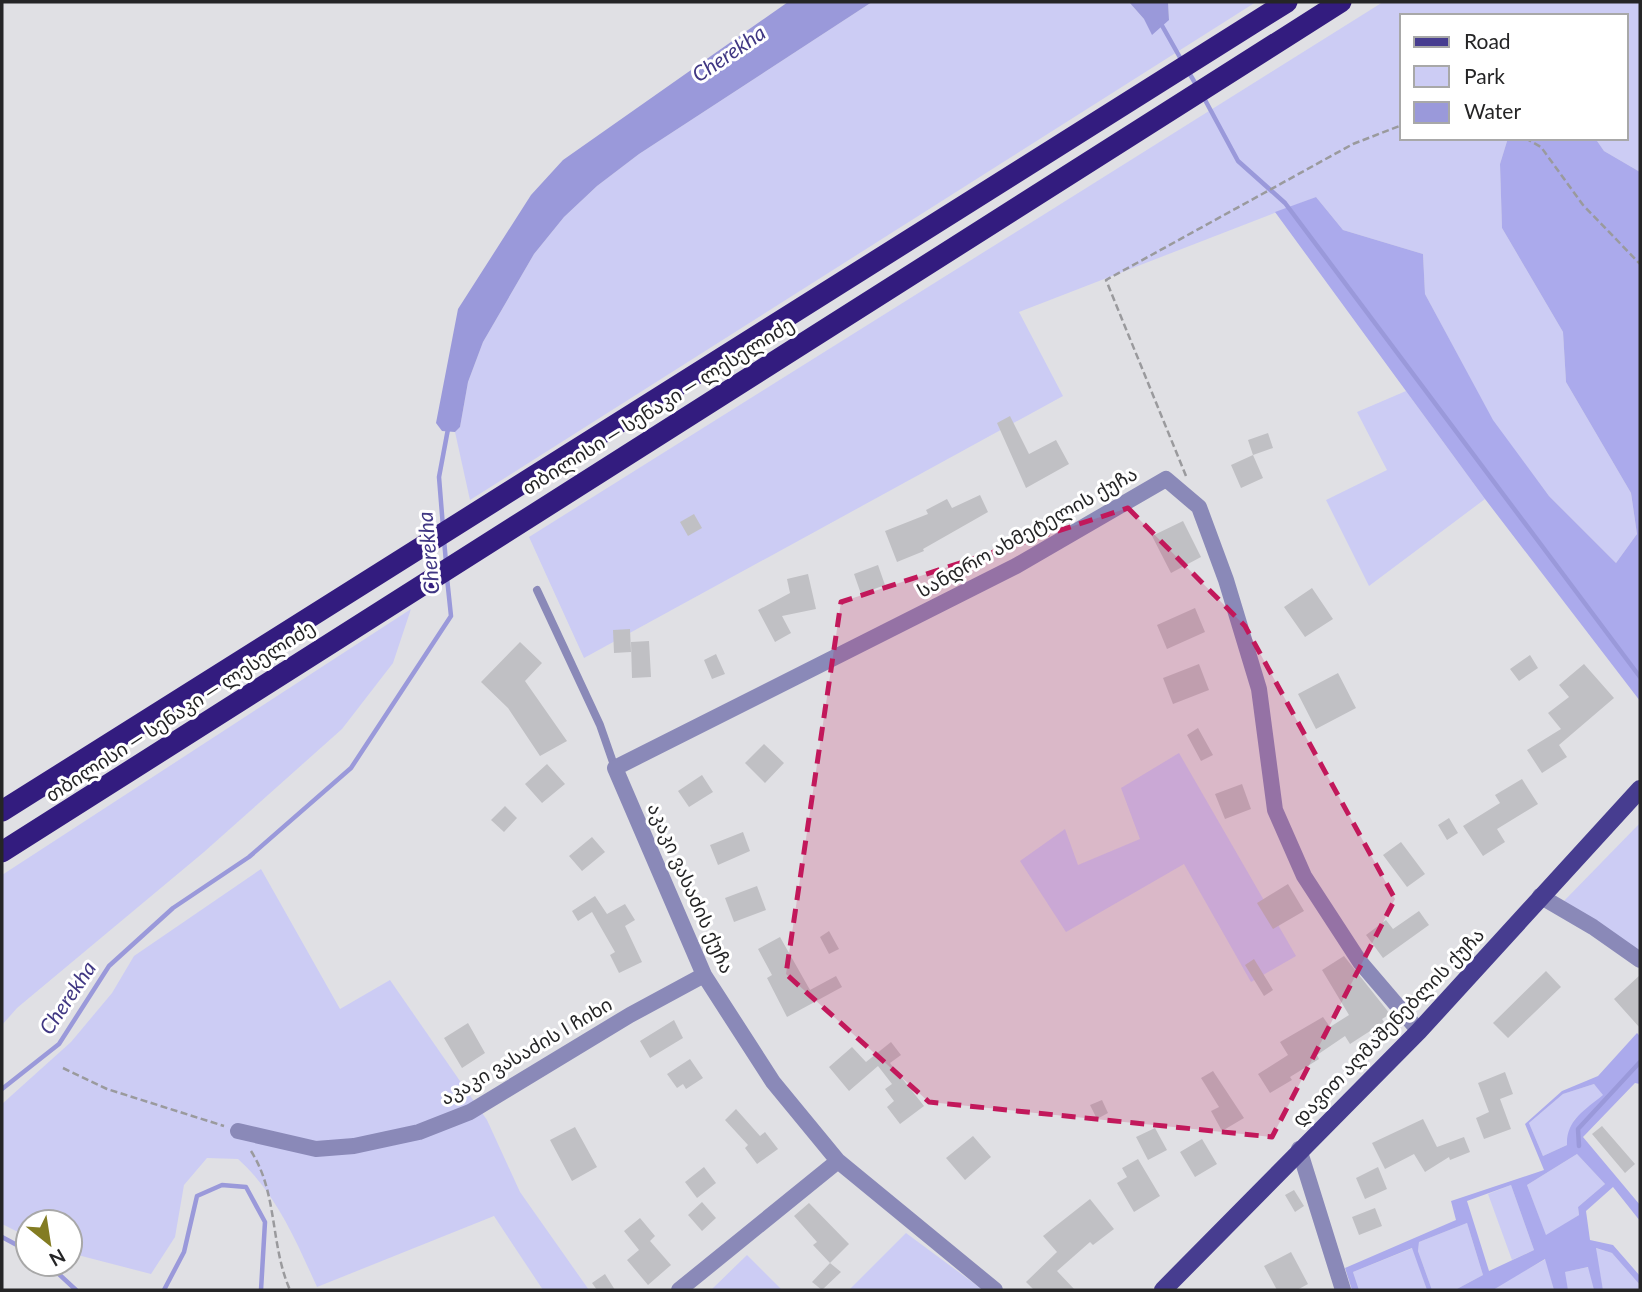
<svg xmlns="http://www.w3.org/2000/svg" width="1642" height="1292" font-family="Lato,'Noto Sans Georgian',sans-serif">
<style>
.green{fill:#ccccf4}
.forest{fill:#abaaec;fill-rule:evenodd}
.water{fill:#9a99da}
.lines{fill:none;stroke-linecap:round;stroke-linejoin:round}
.stream{stroke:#9a99da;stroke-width:4.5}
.building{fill:#c0c0c4}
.path{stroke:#9a9a9d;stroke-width:2.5;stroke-dasharray:7 3.5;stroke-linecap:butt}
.service{stroke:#8a89b8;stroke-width:8}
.minor{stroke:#8a89b8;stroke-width:16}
.primary{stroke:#473d90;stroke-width:18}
.motorway{stroke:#331c7f;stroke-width:21}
.marked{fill:#c2185b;fill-opacity:0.2;stroke:#c2185b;stroke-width:5;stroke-dasharray:14 9;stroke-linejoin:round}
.labels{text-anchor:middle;stroke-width:6;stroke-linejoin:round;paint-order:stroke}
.street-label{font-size:19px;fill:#252526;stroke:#fff}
.water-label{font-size:21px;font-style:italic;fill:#403783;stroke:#fff}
</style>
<rect width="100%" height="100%" fill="#e0e0e4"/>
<path class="green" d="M872,2h257l15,17 25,1 -1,-18h88l-786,498 -15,-68 5,-5 8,-45 15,-40 51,-88 30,-37 33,-31 42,-32z
M1383,2h257v170l-36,-21 -9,-13h31v-122h-224v122h106l-8,26 2,64 61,104 3,50 65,111 6,41 -21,29 -67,-67 -56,-75 -68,-127 -2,-40 -80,-24 -27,-33 -297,115 44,84 -479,262 -55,-121z
M1406,391l79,108 -116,87 -43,-86 61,-30 -30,-58z
M411,609l-18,54 -51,66 -138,123 -187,156 -15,17v-150z
M1179,753l117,203 -45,26 -67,-118 -118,68 -46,-71 45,-32 13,36 62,-26 -19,-51z
M1640,823v129l-78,-49z
M261,869l79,140 50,-29 97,140 33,72 69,98h-46l-49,-74 -177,71c-21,-46 -41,-94 -79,-128l-31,-1 -23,27 -9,52 -24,37 -81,-21v-31h-42v15l-26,-13v-120l69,-62 41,-49 22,-37z
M1594,1084l10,11 -30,25 -7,25 -24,11 -14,-33 34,-29z
M1577,1154l28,30 -27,23 1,8 -33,21 -19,-51z
M1511,1185l23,65 -22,10 -24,-66z
M1467,1223l16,52 -28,15h-23l-14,-39 1,-9z
M906,1233l77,57h-134z
M1413,1248l14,42h-68l-6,-18z
M1595,1248l17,5 28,32v5h-37z
M747,1255l35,35h-71z
M1546,1259l8,31h-61l-1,-1z
M1589,1267l5,23h-26l-4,-18z"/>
<path class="forest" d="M1508,138h87l9,13 36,21v529l-155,-202 -210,-287 41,-15 27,33 80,24 2,40 68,126 56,76 67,67 21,-29 -6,-41 -65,-111 -3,-50 -61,-104 -2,-64z
M1637,1033l3,3v48l-5,-1 -52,54 57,68v16l-27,-34 -27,24 4,29 23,5 27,31v9l-28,-32 -16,-5 7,42h-9l-6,-23 -23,5 3,18h-14l-9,-31 -52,31h-38l28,-15 -16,-52 -48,19 -1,9 14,39h-5l-15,-42 -59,24 6,18h-7l-7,-22 111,-48 -5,-19 93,-31 -19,-46 37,-33 36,-15zM1594,1084l9,11c-18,15 -37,25 -36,50l-24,11 -14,-33 34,-29zM1577,1154l28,30 -27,23 1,8 -33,20 -19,-50zM1511,1185l23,65 -45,21 -22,-70z"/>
<path class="water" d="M788,2h84l-233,152 -42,32 -33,31 -30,37 -51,88 -15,40 -8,45 -5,5 -13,-1 -6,-8 22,-114 73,-114 32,-35z
M1129,2h39l1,18 -17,15 -8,-16z"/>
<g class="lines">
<path class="stream" d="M1160,22l22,39
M1188,71l10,17
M1204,98l34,63 47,42 355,474
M443,527l-4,-50 9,-48
M444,540l2,22
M2,1089l57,-45 50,-78 64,-58 76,-51 102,-89 100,-152 -4,-38
M1579,1146l-1,-17 62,-67
M2,1237l26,14
M48,1264l28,26
M164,1290l20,-38 13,-56 25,-11 24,2 19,35 -4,68"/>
</g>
<path class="building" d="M1010,416l19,38 27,-14 13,24 -43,24 -29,-65z
M1268,433l5,15 -20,7 -5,-15z
M1253,455l10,23 -22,10 -10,-23z
M980,495l8,17 -65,37 1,2 -27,11 -12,-31 43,-17 -2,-4 21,-11 5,9z
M694,514l8,14 -14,8 -8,-14z
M1183,521l18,36 -30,16 -19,-37z
M878,565l7,20 -24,9 -7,-20z
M808,574l8,35 -34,7 9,17 -16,9 -17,-32 32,-17 -3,-14z
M1312,588l21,31 -28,18 -21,-30z
M1195,608l10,24 -38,17 -10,-24z
M630,629l1,23 -17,1 -1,-23z
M649,641l2,36 -19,1 -1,-36z
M520,642l22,21 -17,18 42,60 -27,15 -32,-48 -27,-26z
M716,654l9,20 -13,5 -8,-19z
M1530,655l8,13 -19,13 -9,-12z
M1199,664l10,26 -36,14 -10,-26z
M1584,664l30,34 -55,47 8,12 -25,16 -15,-23 34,-21 -13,-16 21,-16 -10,-12z
M1338,673l18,35 -40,21 -18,-35z
M1198,728l15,27 -12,6 -14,-26z
M764,744l20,19 -19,20 -20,-20z
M547,764l18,20 -23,19 -17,-19z
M702,775l11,17 -24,15 -11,-16z
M1522,779l16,25 -41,25 8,13 -22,14 -20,-30 37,-23 -5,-8z
M1242,784l9,25 -26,10 -10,-25z
M505,806l12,12 -13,14 -13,-12z
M1449,818l9,15 -11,7 -9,-15z
M743,832l7,19 -32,14 -8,-20z
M592,837l13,15 -23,19 -13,-15z
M1401,842l24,32 -18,13 -24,-32z
M1288,884l16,27 -31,18 -16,-26z
M757,886l9,24 -32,12 -9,-24z
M595,896l12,18 18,-10 10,16 -10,6 17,36 -23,11 -9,-18 5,-3 -23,-40 -14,9 -6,-10z
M1419,911l10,14 -46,33 -17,-23 20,-15 7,9z
M829,931l10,18 -10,5 -9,-17z
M780,937l30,53 26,-14 6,11 -55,30 -20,-39 5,-3 -14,-26z
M1344,956l46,58 -8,5 2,3 -34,22 -5,-8 -28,19 2,4 -29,18 2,3 -22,13 -12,-19 30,-19 -8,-13 43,-25 7,10 19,-12 -27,-45z
M1254,959l19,31 -9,6 -19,-31z
M1546,971l15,16 -53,51 -15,-15z
M1640,975v53l-26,-29z
M674,1020l9,18 -33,20 -10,-17z
M468,1023l17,30 -23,15 -18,-30z
M891,1042l10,13 -11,8 34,43 -24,18 -13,-17 7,-6 -9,-12 7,-5 -14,-18 -29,25 -20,-24 23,-20 14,15z
M690,1059l13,19 -17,11 -3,-5 -6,4 -10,-14z
M1213,1071l31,47 -22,13 -11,-20 8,-4 -18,-29z
M1505,1072l8,22 -13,5 11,30 -27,10 -8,-21 13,-6 -11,-29z
M1102,1100l6,13 -11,6 -7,-14z
M736,1109l24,27 5,-4 13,17 -21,15 -12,-16 3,-3 -23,-25z
M1423,1119l14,28 27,-10 6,15 -20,8 -1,-3 -24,15 -11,-18 -29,15 -13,-26z
M1602,1126l33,38 -10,9 -33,-39z
M575,1127l22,40 -25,14 -22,-41z
M1155,1128l12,22 -19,10 -12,-23z
M973,1136l18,21 -26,23 -19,-22z
M1202,1139l15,25 -22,13 -15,-25z
M1138,1159l22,37 -26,16 -17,-29 10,-6 -5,-9z
M704,1167l12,16 -19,15 -12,-16z
M1378,1167l9,22 -22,10 -9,-21z
M1294,1190l10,16 -9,6 -10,-17z
M1090,1199l24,30 -21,16 -3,-3 -33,29 18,19h-41l-8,-8 31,-30 -14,-16z
M702,1202l14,16 -14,13 -14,-16z
M809,1203l40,41 -19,19 -17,-18 4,-3 -23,-26z
M1375,1208l7,18 -23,9 -7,-18z
M640,1218l15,18 -5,5 21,24 -23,20 -21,-25 12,-10 -15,-19z
M1291,1252l17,32 -11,6h-20l-13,-24z
M830,1263l11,9 -19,18 -10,-8z
M605,1274l10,16h-18l-5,-7z"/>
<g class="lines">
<path class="path" d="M1525,138l16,9 42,58 57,59
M1186,476l-80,-196 247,-136 49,-19
M63,1068l44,21 117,37
M251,1151c27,42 19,94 39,139"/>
<path class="service" d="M537,590l63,135 15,43"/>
<path class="minor" d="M1540,896l53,31 47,33
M238,1131l78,18 38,-3 65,-14 51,-20 160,-97 74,-40
M1299,1149l44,141
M679,1290l159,-129
M995,1290l-157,-129 -65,-79 -69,-107 -89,-207 401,-202 150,-87 33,28 27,73 33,109 16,121 29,66 56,86 59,69"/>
<path class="primary" d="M1163,1290l256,-259 221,-242"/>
<path class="motorway" d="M2,811l1285,-809
M2,852l1339,-850"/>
</g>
<path class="marked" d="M1128,508l117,118 150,273 -123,238 -343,-35 -143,-128 55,-372z"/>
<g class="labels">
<g class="street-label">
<text transform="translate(658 406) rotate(-32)" y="7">თბილისი — სენაკი — ლესელიძე</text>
<text transform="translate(1027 532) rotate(-29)" y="7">სანდრო ახმეტელის ქუჩა</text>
<text transform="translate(180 711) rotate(-33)" y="7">თბილისი — სენაკი — ლესელიძე</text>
<text transform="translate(691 888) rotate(66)" y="7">აკაკი ვასაძის ქუჩა</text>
<text transform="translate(1388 1027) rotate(-46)" y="7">დავით აღმაშენებლის ქუჩა</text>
<text transform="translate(526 1051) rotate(-30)" y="7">აკაკი ვასაძის I ჩიხი</text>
</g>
<g class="water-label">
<text transform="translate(729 54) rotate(-34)" y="7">Cherekha</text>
<text transform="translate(429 553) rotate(-95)" y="7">Cherekha</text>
<text transform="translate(68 998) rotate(-56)" y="7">Cherekha</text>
</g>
</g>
<rect width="1642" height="1292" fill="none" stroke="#252526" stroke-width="7"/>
<rect x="1400" y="14" width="228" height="126" fill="#ffffff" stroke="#a8a8a8" stroke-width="2"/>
<rect x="1414" y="37" width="35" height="10" fill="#473d90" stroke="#a8a8a8" stroke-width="2"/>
<text x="1464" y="49" font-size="21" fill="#252526">Road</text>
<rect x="1414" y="66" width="35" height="21" fill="#ccccf4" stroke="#a8a8a8" stroke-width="2"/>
<text x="1464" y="84" font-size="21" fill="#252526">Park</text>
<rect x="1414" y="102" width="35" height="21" fill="#9a99da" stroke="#a8a8a8" stroke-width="2"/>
<text x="1464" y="119" font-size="21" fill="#252526">Water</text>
<g transform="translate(49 1243) rotate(150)"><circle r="33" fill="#ffffff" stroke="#a8a8a8" stroke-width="2"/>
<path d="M0-5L12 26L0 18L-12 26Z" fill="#837c22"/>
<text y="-10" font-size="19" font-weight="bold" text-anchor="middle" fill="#252526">N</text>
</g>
</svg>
